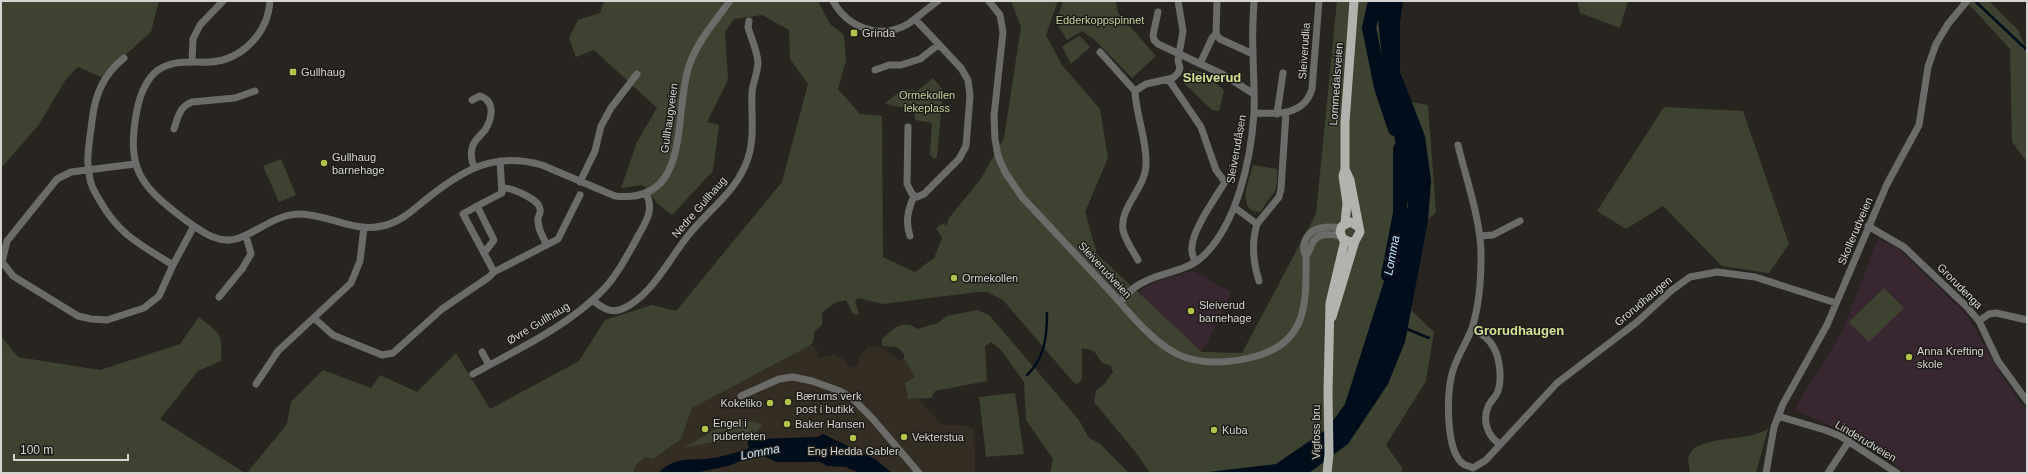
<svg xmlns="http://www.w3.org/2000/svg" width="2028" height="474" font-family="Helvetica,sans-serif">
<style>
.built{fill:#342d24}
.education{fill:#382731}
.green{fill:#3e4230}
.water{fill:#000e1c}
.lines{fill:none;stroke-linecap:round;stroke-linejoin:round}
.stream{stroke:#000e1c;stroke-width:2.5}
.river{stroke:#000e1c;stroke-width:14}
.minor{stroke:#6b6c6a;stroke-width:7}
.major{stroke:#b1b3ae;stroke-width:9}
.poi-dot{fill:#b5c24a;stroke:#1e1c18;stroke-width:1.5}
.labels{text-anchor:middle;stroke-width:3;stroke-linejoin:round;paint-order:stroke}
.park-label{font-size:11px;fill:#c3d19c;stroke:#1e1c18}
.poi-label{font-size:11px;fill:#d5d3d0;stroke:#1e1c18;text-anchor:start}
.street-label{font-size:11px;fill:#d5d3d0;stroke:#1e1c18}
.water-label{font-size:12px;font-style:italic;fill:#cae7fd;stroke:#1e1c18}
.quarter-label{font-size:13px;font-weight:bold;fill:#d6e193;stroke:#1e1c18}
</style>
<rect width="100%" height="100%" fill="#282521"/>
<path class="built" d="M811,345l6,4 1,9 17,-3 8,4 7,9 9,-3 -1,-6 11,-13 12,1 19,13 4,-2 11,19 -7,22h10l24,26 27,1v3h5l1,44h-342l3,-8 9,-8 36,-18 11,-31z"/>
<path class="education" d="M1878,239l21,10 68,66 38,66 16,23 6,5v64h-120l-56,-38 -57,-25 48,-78z
M1193,271l38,21 -23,50 -11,12 -63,-54 9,-12 18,-8z"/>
<path class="green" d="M1,1h158l-8,31 -50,45 -23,-10 -12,12 -28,47 -37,42z
M604,1h214l12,23 14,11 2,25 -8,29 22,25 22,2 1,141 32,15 19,-14 8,-20 -6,-10 8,-5 2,4 3,-9 31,-38 24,-42 17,-111 -10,-26h47l-12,34 16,30 38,44 8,49 -23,54 12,42 105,98 40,1 74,-139 21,-213h61l1,63 7,37 22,4 8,107 -13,13 -12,85 23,22 -8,49 -40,64 17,24 -3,4h-250l-13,-19 -43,-52 2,-11 9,-8 8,-11 -2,-6 -9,-3 -8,-12 -12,-3v30l-3,5 -4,1 -72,-84 -16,-8h-10l-94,12 -25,-6 -3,3 4,14 -6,-1 -7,-14 -12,3 -12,10v12l-8,7v7l-3,6 -119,63 -11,31 -28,20 -8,-2 -9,8 -3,8h-386l40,-49 4,-22 32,-32 48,18 9,-13 37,17 39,-39 34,56 89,-48 26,-41 47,-15 24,6 106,-129 26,-98 -18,-25 -1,-29 -27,-15 -28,4 -9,13 3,48 -21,42 12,3 -6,46 -41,44 -15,-12 -14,-18 -22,3 16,-46 20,-34 -63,-58 -18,7 -7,-19 9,-18 22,-7z
M1063,1h53l2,12 38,43 -24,22 -37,-38 -13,-9 -15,9 -11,-18z
M1577,1h51l-8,27 -40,-15z
M1966,1h23l29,29 9,20v112l-15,-20 -2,-93z
M1080,36l10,11 -19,17 -9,-17 5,-4z
M1191,70l11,2 22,18 -5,21 -7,-1 -26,-25 -3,-6z
M933,78l10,12 -6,67 -3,2 -4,-5 2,-31 -17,-3 -1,-12 -21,-2 -8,-3 18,-14 14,2z
M1664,107l79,4 46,133 -20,29 -47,-7 -59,-60 -37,23 -29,-18z
M281,159l15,36 -17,7 -16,-36z
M1253,165l24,4v14l-2,8 -9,12 -5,9c-26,0 -12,-32 -8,-47z
M1884,288l20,20 -35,34 -20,-20z
M977,310l12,5 90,105 10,18 10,5 30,30h-79l3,-14 -27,-39 -2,-38 -23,-32 -10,-8 -6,4 2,35 -52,10 -4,7 -23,1 -3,-16 10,-6 -11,-19v-4l-7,-7 -15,-1v-7c9,-9 23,-21 35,-10l21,-6 9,-7z
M199,317c21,17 24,15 22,44l-23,10 -38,48 85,54h-244v-137l17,21 82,13 80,-26z
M1015,393l9,61 -38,3 -7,-60z
M729,421h20l13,3 -10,15 -5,3c-21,-3 -42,1 -63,6z
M1768,429l-12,44h-66l-2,-15c2,-4 4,-9 7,-10 21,-13 49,-6 73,-19z"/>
<path class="water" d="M1379,1h24l-3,21v50l25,64 6,45 -3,40 -23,121 -17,42 -40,60 -39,29h-109l76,-9 51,-35 18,-25 63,-198 -23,-116 -7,-72z
M823,434l52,25 17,14h-33l-13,-6 -19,-1 -7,-4h-43l-9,-4 -11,-3 -29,11 -33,7h-37c21,-19 30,-11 55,-15 12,-2 23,-6 34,-9l2,-2 -2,-5 5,-3 66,-2z"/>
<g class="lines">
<path class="stream" d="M1975,1l52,49
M1407,329l22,9
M1027,375c18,-17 20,-39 20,-62"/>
<g class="river">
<path d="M1375,1l-6,27 12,59 14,42"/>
<path id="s1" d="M1388,275l12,-62v-64"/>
</g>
<path class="minor" d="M270,1c-2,32 -28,59 -60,61 -18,1 -35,-3 -52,8 -13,10 -18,25 -21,40 -11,58 2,75 47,109 16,11 34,27 55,19 20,-7 36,-23 59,-24 28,-1 55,19 84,12 17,-3 30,-15 42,-25 37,-30 69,-50 118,-36l73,31c78,9 58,-83 74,-130 8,-24 26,-45 41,-65
M833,1c15,27 47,39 75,23 10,-7 20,-16 30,-23
M989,1l11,14 3,17 -9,84 1,23 3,17 7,16 17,25c29,31 58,62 87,93 20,22 41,50 68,64 24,12 58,9 83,1 49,-16 46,-56 46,-99 -3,-5 -3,-10 -1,-15 6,-15 23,-15 36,-13
M1217,1l-1,33 4,5 33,15
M1158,12l-5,23 1,5 4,4 64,30 32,20
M1100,52l35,39
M124,58c-21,17 -29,37 -32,63 -2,18 -7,40 -2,58 1,8 6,15 10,22 20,35 40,43 73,64
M192,61l1,-22 7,-14 23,-24
M1200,64l12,-26 4,-4
M875,70l14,-5h12l19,-6 18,-14
M1169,80l32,47 15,43 9,12c-9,15 -33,48 -33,65 -1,5 1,10 3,15
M472,100l8,-4c16,5 12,23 5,34 -4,5 -10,10 -12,15 -3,8 -2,15 1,22
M1254,113c23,1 50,3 58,-24l7,-88
M1277,114l6,-41
M908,127l-1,57 5,10 5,3 7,-3 35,-35 7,-13 4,-50 -2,-16 -7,-12 -46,-49
M174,129c4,-12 5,-22 18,-27l43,-4 20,-7
M1458,145c8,34 24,78 23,113 0,22 -2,48 -9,70 -6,17 -18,32 -21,50 -4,20 -5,71 11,85 3,3 8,3 11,5l13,-8 71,-77 80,-61 35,-32 18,-13 27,-5 38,5 81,26
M135,164l-64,8 -14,7 -50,62 -5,21 11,14 65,40 13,3 16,1 37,-12 15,-12 14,-31 21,-39
M580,182l15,-31 6,-25 10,-18 26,-34
M503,188c9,0 36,11 37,21 1,3 -1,6 -2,9 -1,10 5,19 9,27
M477,206l-14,8 21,39
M1234,207l23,17c-6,20 -4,38 2,57
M1257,224l22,-27 2,-8 5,-76
M1868,226l36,21 62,59 13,15 19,40 29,40
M910,236c-5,-15 -2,-26 4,-40
M1480,236l13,-1 27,-14
M1306,256c3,-4 4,-7 6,-12 5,-12 19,-10 29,-8
M1138,260c-5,-9 -13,-20 -15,-30 -4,-23 23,-42 23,-66 1,-25 -10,-48 -11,-73l11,-7 27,-6 5,-5 2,-5 -2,-8 5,-29 -5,-30
M494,272l-10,-19 10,-13 -17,-34 25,-13 -2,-32
M219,297l23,-28 9,-15 -5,-18
M592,300c10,7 18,14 30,9 30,-12 49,-54 69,-77 20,-24 47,-42 57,-74 7,-21 3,-44 4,-66 1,-10 6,-20 6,-30 -1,-12 -7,-24 -10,-35l1,-6
M1120,302c6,-7 12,-14 20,-18 19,-12 43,-11 61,-26 36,-32 50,-99 53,-145 1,-20 -1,-41 -1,-61 -1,-17 0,-34 1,-51
M315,319l18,16 49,20 11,-2 49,-44 47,-32 5,-5 64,-33 22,-44
M1979,321l10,-7 7,-1 31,7
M1472,328c8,5 18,11 22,20 6,11 8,32 4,43 -2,6 -8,10 -10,16 -6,14 0,30 12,37
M482,352l7,13
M473,374c45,-25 94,-47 130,-84 14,-15 24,-34 34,-52 8,-15 18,-27 9,-45
M256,384l22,-33 73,-68 9,-22 4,-34
M741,396l38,-17 14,-2 19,4 28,10 12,7 20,20 47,55
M1778,416l47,14 15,6 57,37
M1766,473l8,-46 9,-23 44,-79 60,-141 32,-59 9,-58 8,-23 12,-20 19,-23
M1828,473l21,-32"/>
<path class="major" d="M1345,169l5,11 10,52 -5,9 -5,1 -7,-3 -3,-7 2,-6 9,-4 6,4
M1345,223l2,-20 -4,-27 2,-7v-47l9,-121
M1332,317l23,-76
M1327,473l2,-19 -1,-62 2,-89 15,-63"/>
</g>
<g class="poi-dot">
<rect x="850" y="29" width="8" height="8" rx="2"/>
<rect x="289" y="68" width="8" height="8" rx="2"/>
<circle cx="324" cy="163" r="4"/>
<circle cx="954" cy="278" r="4"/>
<circle cx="1191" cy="311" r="4"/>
<circle cx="1909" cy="357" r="4"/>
<circle cx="788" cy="402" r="4"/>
<circle cx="770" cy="403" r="4"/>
<circle cx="787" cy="424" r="4"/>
<circle cx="705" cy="429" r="4"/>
<circle cx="1214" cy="430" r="4"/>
<circle cx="904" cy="437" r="4"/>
<circle cx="853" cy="438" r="4"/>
</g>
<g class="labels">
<g class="park-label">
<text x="1100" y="24">Edderkoppspinnet</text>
<text x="927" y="99">Ormekollen<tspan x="927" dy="13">lekeplass</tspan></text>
</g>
<g class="poi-label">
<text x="862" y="37">Grinda</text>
<text x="301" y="76">Gullhaug</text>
<text x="332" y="161">Gullhaug<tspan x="332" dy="13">barnehage</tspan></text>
<text x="962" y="282">Ormekollen</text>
<text x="1199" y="309">Sleiverud<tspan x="1199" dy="13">barnehage</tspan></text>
<text x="1917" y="355">Anna Krefting<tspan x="1917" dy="13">skole</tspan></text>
<text x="796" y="400">Bærums verk<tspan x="796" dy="13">post i butikk</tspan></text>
<text x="762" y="407" text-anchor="end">Kokeliko</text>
<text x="713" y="427">Engel i<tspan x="713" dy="13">puberteten</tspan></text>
<text x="795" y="428">Baker Hansen</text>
<text x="1222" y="434">Kuba</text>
<text x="912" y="441">Vekterstua</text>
<text x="853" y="455" text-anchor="middle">Eng Hedda Gabler</text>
</g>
<g class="street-label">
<text transform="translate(1304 51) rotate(-86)" y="4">Sleiverudlia</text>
<text transform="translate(1336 84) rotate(-86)" y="4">Lommedalsveien</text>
<text transform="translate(669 118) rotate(-82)" y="4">Gullhaugveien</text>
<text transform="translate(1236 149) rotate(-80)" y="4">Sleiverudåsen</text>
<text transform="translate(699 207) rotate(-49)" y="4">Nedre Gullhaug</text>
<text transform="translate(1855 231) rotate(-67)" y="4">Skollerudveien</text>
<text transform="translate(1105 270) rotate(47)" y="4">Sleiverudveien</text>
<text transform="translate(1960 286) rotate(45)" y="4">Grorudenga</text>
<text transform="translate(1643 301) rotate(-40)" y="4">Grorudhaugen</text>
<text transform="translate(538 323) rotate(-31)" y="4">Øvre Gullhaug</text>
<text transform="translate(1316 432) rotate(-90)" y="4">Vigfoss bru</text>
<text transform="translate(1866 441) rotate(31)" y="4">Linderudveien</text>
</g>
<g class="water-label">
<text dy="4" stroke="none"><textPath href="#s1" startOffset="20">Lomma</textPath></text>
<text transform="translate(760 452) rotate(-11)" y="4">Lomma</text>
</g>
<g class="quarter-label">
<text x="1212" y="82">Sleiverud</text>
<text x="1519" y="335">Grorudhaugen</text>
</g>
</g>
<rect width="2028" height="474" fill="none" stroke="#d5d3d0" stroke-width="4"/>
<path d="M14 454v6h114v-6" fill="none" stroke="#d5d3d0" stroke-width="2"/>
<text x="20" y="454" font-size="12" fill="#d5d3d0" stroke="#1e1c18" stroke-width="3" paint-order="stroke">100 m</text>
</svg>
